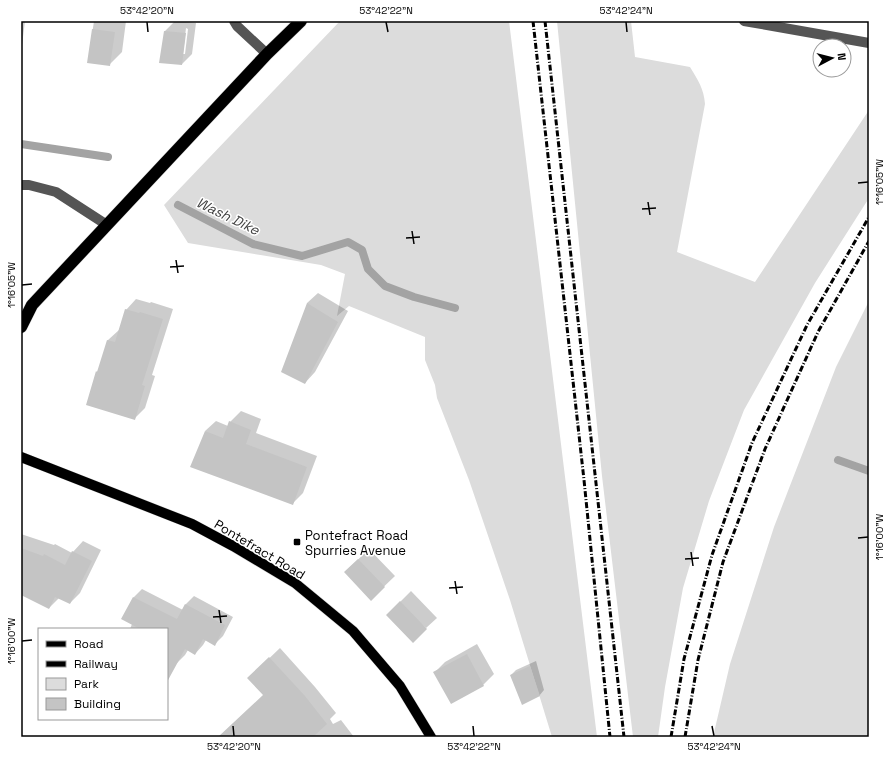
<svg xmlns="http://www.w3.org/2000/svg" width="890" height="758" font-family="'Space Grotesk',sans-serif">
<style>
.green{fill:#dcdcdc}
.shadow{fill:#0003;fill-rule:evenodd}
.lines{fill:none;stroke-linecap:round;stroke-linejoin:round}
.stream{stroke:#a3a3a3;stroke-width:8}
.building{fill:#c4c4c4}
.major-casing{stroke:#dbdbdb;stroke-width:11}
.highway-casing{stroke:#dbdbdb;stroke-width:13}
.minor{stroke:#555;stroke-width:10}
.major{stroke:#000;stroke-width:10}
.highway{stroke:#000;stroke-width:12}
.rail{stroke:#000;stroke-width:3;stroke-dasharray:6 2 1 2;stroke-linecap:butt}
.ticks{fill:none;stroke:#000;stroke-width:1.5}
.poi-dot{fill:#000;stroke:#fff;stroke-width:1.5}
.labels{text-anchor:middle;stroke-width:3;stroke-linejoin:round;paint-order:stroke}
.poi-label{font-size:13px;fill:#000;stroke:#fff;text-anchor:start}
.street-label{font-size:13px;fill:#000;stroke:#fff}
.water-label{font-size:14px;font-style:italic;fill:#444;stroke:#fff}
.neatline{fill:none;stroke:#000;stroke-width:1.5}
.ticks-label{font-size:10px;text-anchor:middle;fill:#000}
</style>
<rect width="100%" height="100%" fill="#fff"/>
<path class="green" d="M340,21h169l88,716h-45l-42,-137 -41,-120 -32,-82 -2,-13 -10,-25v-23l-76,-31 -12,10 8,-42 -24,-9 -133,-22 -24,-38z
M557,21h74l4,36 55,10c8,13 14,22 15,37l-28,148 78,30 114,-172v88l-54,85 -71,127 -35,91 -26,87 -18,99 -7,50h-25l-31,-261z
M869,301v436h-156l17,-73 44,-137 62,-160z"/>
<path class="shadow" d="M21,21h4l-3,24 -1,1z
M94,21h32l-4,31 -13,13 -21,-3z
M175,21l21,2 -4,31 -10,10 -22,-2 5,-31zM186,28l2,1 -3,25h-2z
M318,293l30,18 -33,61 -10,11 2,-80z
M136,299l14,4 1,-1 22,7 -21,66 3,1 -10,32 -11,11 -37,-47 2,-2 9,-30 11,-10h1l6,-20z
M241,411l20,8 -5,14 61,23 -14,37 -11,11 -87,-73 11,-10 12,5 2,-4z
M21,534l33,11 1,-1 17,9 11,-12 18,9 -21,43 -10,10 -11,-5 -10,10 -28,-28z
M369,549l26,27 -24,23 -26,-27z
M142,589l41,21 3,-6 8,-8 39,21 -10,19 -8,8 -9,-4 -3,5 -8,9 -7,-4 -3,5 -8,8 -10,-5v-29h-37l2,-5 -9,-5 11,-22z
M411,591l26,27 -11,10 -28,-24z
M477,644l17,30 -11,11 -48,-13 10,-10z
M280,648l35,39 21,26 -6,6 3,5 8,-4 13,17h-112l22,-42 -6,-26z
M536,661l8,29 -5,6 -28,-21 5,-5z"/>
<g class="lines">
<path class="stream" d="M21,144l87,13
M178,205l75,39 49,12 46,-14 14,8 6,19 17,17 29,11 41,11
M838,460l31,11"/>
</g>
<path class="building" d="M92,29l23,3 -5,34 -23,-3z
M164,31l22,2 -4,32 -23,-2z
M307,303l31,19 -33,62 -24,-12z
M125,309l14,4 1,-1 23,7 -21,66 3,1 -10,34 -49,-15 10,-34 1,1 10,-32 8,2z
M229,421l22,9 -5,14 61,23 -14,38 -103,-38 15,-36 18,7z
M21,548l22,8 1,-2 21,11 7,-14 20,10 -22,43 -15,-7 -6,12 -28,-14z
M358,559l27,28 -14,14 -27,-29z
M133,597l44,22 8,-15 40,21 -10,21 -12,-7 -8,16 -10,-6 -18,33v-53h-27l-19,-10z
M400,601l27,28 -14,14 -27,-28z
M467,654l17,32 -33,18 -18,-32z
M269,657l36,39 22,28 -14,13h-95l45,-42 -16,-17z
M530,666l10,30 -18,9 -12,-30z"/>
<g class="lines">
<defs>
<path id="major" d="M21,457l171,67 41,22 62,37 58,48 47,55 31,51"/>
<path id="highway" d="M21,327l11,-22 235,-251 34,-33"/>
</defs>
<use href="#major" class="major-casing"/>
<use href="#highway" class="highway-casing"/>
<path class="minor" d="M234,21l3,5 30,28
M744,21l125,22
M21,185h8l27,7 51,33"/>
<use href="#major" class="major"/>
<use href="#highway" class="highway"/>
<path class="rail" d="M533,21l51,459 26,257
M545,21l79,716
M671,737l13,-78 28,-104 40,-112 55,-118 62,-108
M685,737l13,-77 25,-98 42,-113 53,-117 51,-91"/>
</g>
<path class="ticks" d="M147,22l1,10M386,22l2,10M626,22l1,10M858,183l10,-1M648,202l2,13M642,209l14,-1M412,231l2,13M406,238l14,-1M176,260l2,13M170,267l14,-1M22,285l10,-1M858,538l10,-1M691,552l2,14M685,559l14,-1M455,581l2,13M449,588l14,-1M219,610l2,13M213,617l14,-1M22,641l10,-1M233,726l1,10M473,726l1,10M712,726l2,10"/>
<rect class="poi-dot" x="293" y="538" width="8" height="8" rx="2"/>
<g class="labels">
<g class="poi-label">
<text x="305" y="540">Pontefract Road<tspan x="305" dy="15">Spurries Avenue</tspan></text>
</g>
<g class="street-label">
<text transform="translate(260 549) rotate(31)" y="5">Pontefract Road</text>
</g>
<g class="water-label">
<text transform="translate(228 216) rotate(26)" y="5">Wash Dike</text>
</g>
</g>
<rect width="890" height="758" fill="none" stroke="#ffffff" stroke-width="44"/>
<rect x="38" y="628" width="130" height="92" fill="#ffffff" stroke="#999999"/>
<rect x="46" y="641" width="20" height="6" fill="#000000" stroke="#999999"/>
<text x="74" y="648" font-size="12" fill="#000000">Road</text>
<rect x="46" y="661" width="20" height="6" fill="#000000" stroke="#999999"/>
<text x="74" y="668" font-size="12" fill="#000000">Railway</text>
<rect x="46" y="678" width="20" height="12" fill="#dcdcdc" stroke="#999999"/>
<text x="74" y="688" font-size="12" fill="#000000">Park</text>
<rect x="46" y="698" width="20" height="12" fill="#c4c4c4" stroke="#999999"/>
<text x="74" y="708" font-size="12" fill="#000000">Building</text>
<g transform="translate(832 58) rotate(83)"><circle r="19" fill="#ffffff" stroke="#999999"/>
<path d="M0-3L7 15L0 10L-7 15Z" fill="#000000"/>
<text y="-6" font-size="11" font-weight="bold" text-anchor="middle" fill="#000000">N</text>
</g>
<rect x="22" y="22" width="846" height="714" class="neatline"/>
<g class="ticks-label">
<text x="147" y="14">53°42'20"N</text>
<text x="386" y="14">53°42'22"N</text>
<text x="626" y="14">53°42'24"N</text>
<text transform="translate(879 182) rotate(-90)" y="4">1°16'05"W</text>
<text transform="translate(11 285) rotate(-90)" y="4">1°16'05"W</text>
<text transform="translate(879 537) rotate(-90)" y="4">1°16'00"W</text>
<text transform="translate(11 641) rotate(-90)" y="4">1°16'00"W</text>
<text x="234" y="750">53°42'20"N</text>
<text x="474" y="750">53°42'22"N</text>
<text x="714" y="750">53°42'24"N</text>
</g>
</svg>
